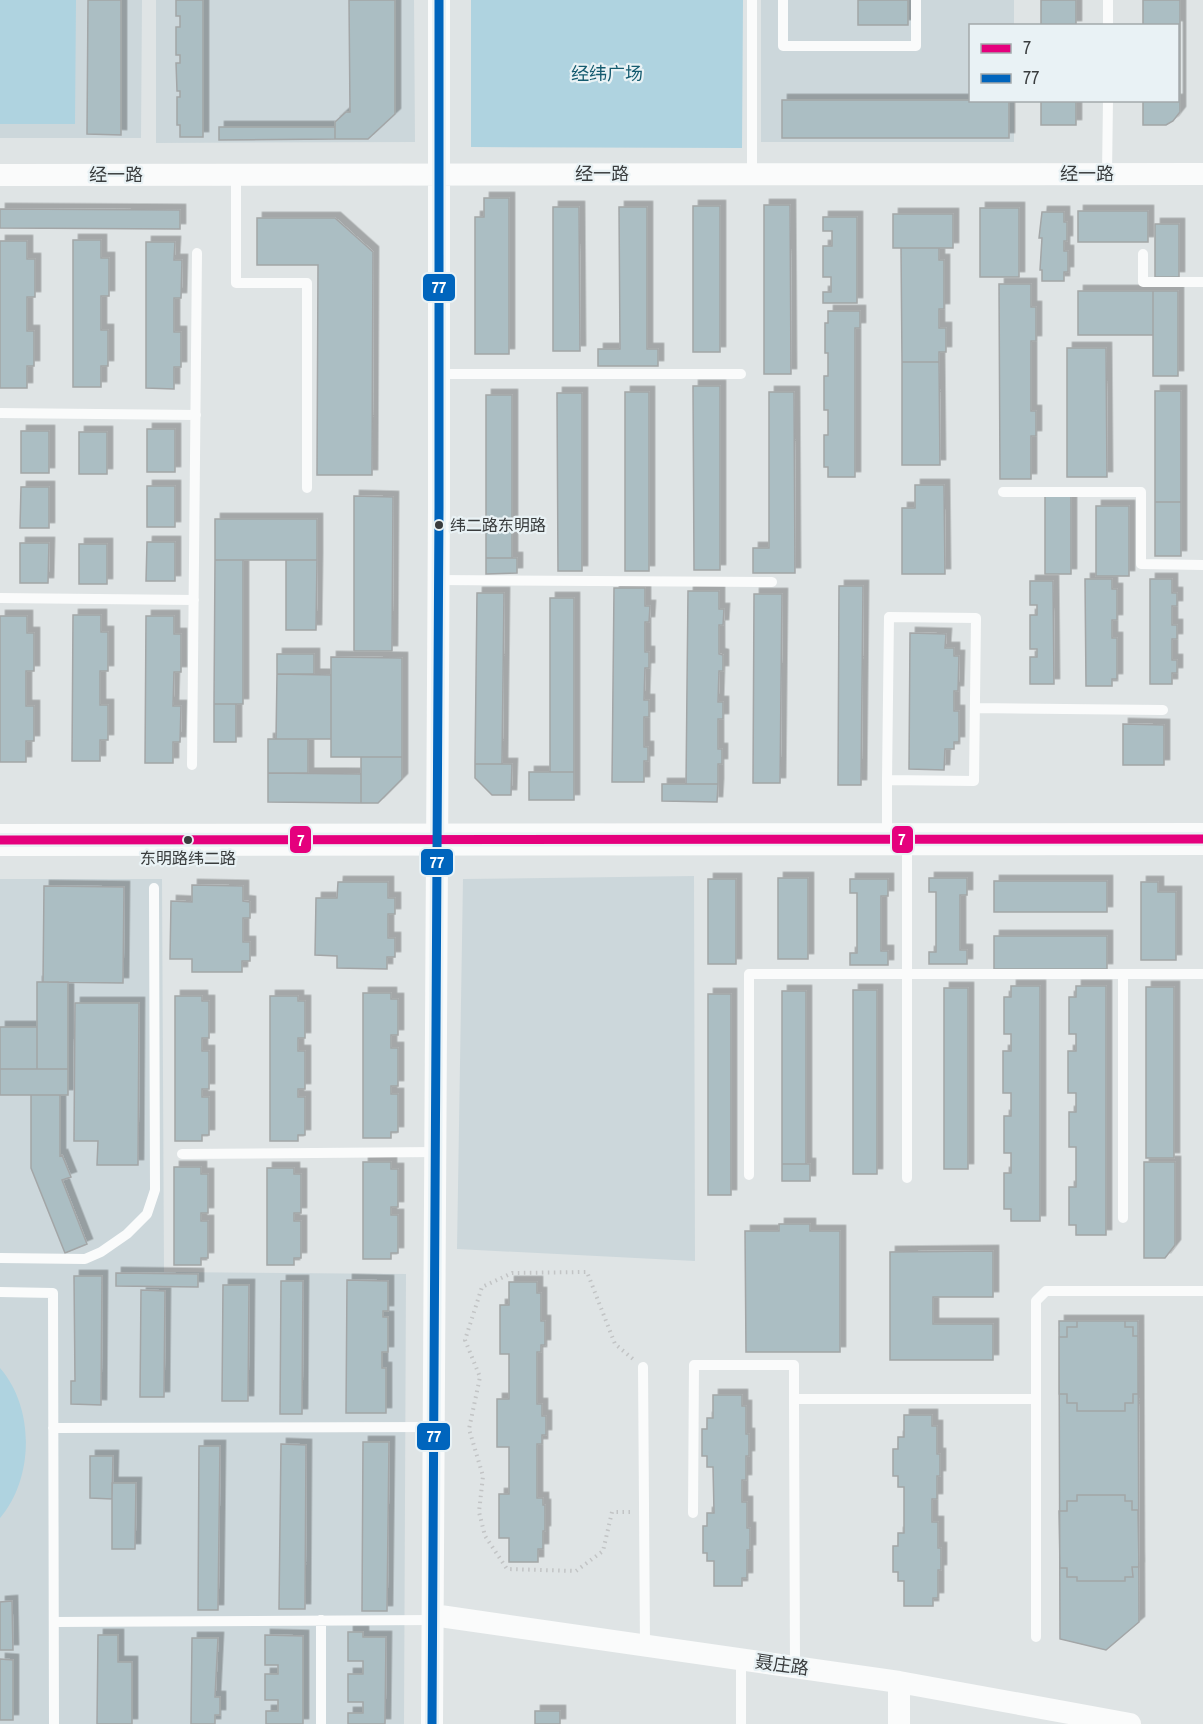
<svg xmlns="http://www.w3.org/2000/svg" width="1203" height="1724" font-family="'Archivo Narrow','Noto Sans SC',sans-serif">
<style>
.built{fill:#ccd7db}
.green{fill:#afd3e0}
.building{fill:#abbec3;stroke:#a3a6a7;stroke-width:1.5;filter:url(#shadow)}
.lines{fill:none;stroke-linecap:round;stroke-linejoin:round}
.path{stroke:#c2c4c5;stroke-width:4;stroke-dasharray:1.5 4.5;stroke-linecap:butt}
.lane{stroke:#fafbfb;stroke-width:10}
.street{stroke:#fafbfb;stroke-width:22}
.secondary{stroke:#fafbfb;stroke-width:32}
.bus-1-casing{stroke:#e9f2f5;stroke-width:14}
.bus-2-casing{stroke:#e9f2f5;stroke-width:14}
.bus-1{stroke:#e5007d;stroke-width:9}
.bus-2{stroke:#0065bd;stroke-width:9}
.bus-dot{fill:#393c3d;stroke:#e9f2f5;stroke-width:2}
.labels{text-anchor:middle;stroke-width:4.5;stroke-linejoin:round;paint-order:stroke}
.bus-label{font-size:16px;fill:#393c3d;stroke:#e9f2f5;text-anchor:start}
.park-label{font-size:18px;fill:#155b6f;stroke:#e9f2f5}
.street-label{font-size:18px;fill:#393c3d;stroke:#e9f2f5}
.line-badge{stroke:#e9f2f5;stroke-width:2}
.badge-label{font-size:16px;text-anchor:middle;font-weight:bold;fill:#fff}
</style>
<defs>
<filter id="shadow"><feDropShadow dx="5.5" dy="-5.5" stdDeviation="0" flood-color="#0004"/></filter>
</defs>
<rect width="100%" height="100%" fill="#dfe4e5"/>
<path class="built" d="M0,0h142l-1,138h-141z
M156,0h258l1,142 -259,1z
M761,0h253v25l-44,1v74l44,1v41h-253z
M694,876l1,385 -238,-12 6,-370z
M0,879h162l2,393 242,2 -2,450h-404z"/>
<path class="green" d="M0,0h76l-1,124h-75z
M471,0h272l-1,148 -271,-1z
M0,1368c35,40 34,110 0,150z"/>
<path class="building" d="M88,0h33v135l-34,-1z
M176,0h27v137h-23v-12h-3v-28h3v-6h-3l-1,-28h4v-8h-4v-28h4v-11h-4z
M349,0h46v114l-27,25h-33v-17l11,-10h4z
M858,0h50v25h-50z
M1041,0h35v26h-35z
M1143,0h37v112l-7,9 -7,4h-23v-25h35v-74h-35z
M782,100h227v38h-227z
M1041,100h35v25h-35z
M219,127h116v12l-116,1z
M484,198h25v156h-34v-137h9z
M764,205h26l1,169h-27z
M693,206h27v146h-27z
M553,207h26l1,144h-27z
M619,207h28v142h11v17h-60v-17h22z
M980,208h39v69h-39z
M0,209l180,1v19l-180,-1z
M1078,211h70v31h-70z
M1042,212h22v10h3v19h-3v10h4v21h-4v9h-22v-11h-2l2,-32h-3z
M893,214h60v34h-60z
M823,217h34v86h-34v-11h8v-15h-8v-31h9v-15h-9z
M257,218h78l38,34 -1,223h-55l1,-210h-61z
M1155,224h24v53h-24z
M73,240h28v18h8v38h-8v34h7v36h-7v21h-28z
M0,241h27v18h8v38h-8v34h7v35h-7v22h-27z
M146,242h29l-1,18h8l-1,38h-7v34h7v35h-7v22l-28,-1z
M901,248h38v12h5v49h-5v19h7v24h-7v10h-37z
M999,284h32v23h5v34h-5v70h5v25h-5v43h-31z
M1078,291h75v44h-75z
M1153,291h25v85h-25z
M828,311h32v17h-5v149h-27v-10h-4v-32h4v-25h-4v-34h4v-23h-3v-30h3z
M1067,348h39l1,129h-40z
M902,362h37l1,103h-38z
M693,386h27v184h-26z
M1155,391h26v111h-26z
M625,392h24v179h-24z
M769,392h25l1,181h-42v-25h16z
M557,393h25v178h-24z
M486,395h26v163h-26z
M147,429h28v43h-28z
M21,431h28v42h-28z
M79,432h28v42h-28z
M915,485h29l1,89h-43v-66h13z
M147,486h28v41h-28z
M21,487h28v41h-29z
M354,496l39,1 -1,154h-38z
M1045,496h26v78h-26z
M1155,502h26v54h-26z
M1096,506h33v70h-33z
M215,519h102v41h-102z
M147,542h28v39h-29z
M20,543h29l-1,40h-28z
M79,544h28v40h-28z
M486,558h31v15l-31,1z
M215,560h28v144h-29z
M286,560h31l-1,70h-30z
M1085,579h27v10h5v31h-5v18h5v41h-5v7h-26z
M1150,579h22v14h5v13h-5v19h5v14h-5v21h5v13h-5v11h-22z
M1030,581h23l1,103h-24v-27h7v-8h-7v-34h7v-10h-7z
M839,586h24l-2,199h-23z
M614,588h31v18h5l-1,16h-4v30h4v16h-4l-1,32h5v17h-5v30h4v14h-4v21h-32z
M688,591h31v18h5l-1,16h-4v29l4,1v16h-4l-1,31h5v17h-5v30h4v15h-4v20h-32z
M477,593h27l-2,171h-27z
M754,594h28l-2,189h-27z
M550,598h24v174h-24z
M73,615h28v17h7v39h-8v34h8v35h-8v21h-28z
M0,616h27v17h7v38h-8v35h8v35h-8v21h-26z
M146,616h28v18h7v38h-7l-1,34h8l-1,36h-7v21h-28z
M910,633l36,1 -1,14h9v8h5l-1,35h-4v20h5v31h-5v7h-9l-1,21 -35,-1z
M277,654h37v20h-37z
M331,657l71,1v99h-71z
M277,674l54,1v64h-55z
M214,704h22v38h-22z
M1123,724l41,1v40h-41z
M268,739h40v34h-40z
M361,757h41v22l-24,24h-17z
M475,764h37l-1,31h-19l-17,-17z
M529,772h45v28h-45z
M268,773l93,1v29l-93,-1z
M662,784h56l-1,18 -55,-1z
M778,878h30v81h-30z
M929,878h38v17h-7v55h7v14h-38v-12h7v-60h-7z
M708,879h28v85h-28z
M850,879h38v17h-7v55h7v14h-38v-12h7v-60h-7z
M994,881h113v31h-113z
M338,882h50v16h7v16h-7v24h7v19h-8v12l-50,-1v-12l-22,-1 1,-57h21z
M1141,882h17v10h18v68h-35z
M192,885l51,1v15l7,1v16h-7v24h7v19h-8v11h-50v-13h-22l1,-58 21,1z
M44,886l80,1 -1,96 -80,-1z
M994,936h113v33h-113z
M37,982h31v87h-31z
M1011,986h29v235h-29v-12h-7v-36h7v-20h-7v-37h7v-23h-8v-42h8v-17h-7v-37h7z
M1076,986h30v249h-30v-10h-7v-38h7v-40h-7v-35h7v-19h-8v-42h8v-17h-7v-37h7z
M1146,987h28v171h-28z
M944,988h24v181h-24z
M853,990h24v184h-24z
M782,991h24v173h-24z
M363,993h28v6h7v36h-7v13h7v38h-7v8h7v38h-7v6h-28z
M708,994h23v201h-23z
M175,996h27v5h7v37h-7v13h7v38h-7v8h7v38h-7v6h-27z
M270,996h28v5h7v37h-7v13h7v38h-7v8h7v38h-7v6h-28z
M75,1003h64l-1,162h-41l1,-24h-24z
M0,1027h37v42h-37z
M0,1069h68v26h-68z
M31,1095h29v61l2,-1 9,22 -9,3 25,64 -22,9 -34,-85z
M363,1162h28v7h7v38h-7v8h7v38h-7v6h-28z
M1144,1162h31v83l-10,13h-21z
M782,1164h28v17h-28z
M174,1167h27v7h7v39h-7v8h7v37h-7v7h-27z
M267,1168h27v6h7v39h-7v8h7v37h-7v7h-27z
M779,1224h31v7h30v121h-94l-1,-121h34z
M993,1251v46h-60v27h60v36h-103v-108z
M116,1273l82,1v13l-82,-1z
M74,1276h28l-1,129 -30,-1v-23h4z
M347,1280l41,1v30h-5v6h5v35h-6v16h4v45h-40z
M281,1281h22l-1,133h-22z
M509,1282h28v11h4v28h4v24h-4v7h-4v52h5v12h4v19h-4v9h-5v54h6v7h2v26h-2v18h-5v13h-29v-24h-10v-44h10v-47h-12v-48h12v-45h-9v-49h9z
M223,1285h26l-1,116h-26z
M141,1290l24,1 -1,106h-24z
M1059,1321h79l1,301 -33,28 -46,-11z
M1077,1321h48v6h8v9h5v58h-5v9h-8v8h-48v-8h-10v-9h-8v-57h8v-10h10z
M713,1395h29v11h4v28h3v22h-3v24h-4v22h5v26h3v22h-3v28h-5v8h-28v-25h-7v-8h-4v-27h4v-13h7l-1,-46h-6v-11h-5v-27h5v-11h6z
M904,1415h28v11h5v28h3v22h-3v23h-5v23h6v26h3v22h-3v28h-5v8h-29v-25h-6v-9h-5v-26h5v-13h6v-46h-6v-11h-5v-27h5v-12h6z
M363,1442h26l-2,169h-25z
M281,1444l25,1 -1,164h-26z
M199,1446h21l-2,164h-20z
M90,1456h23l-1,43 -22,-1z
M112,1483h24l-1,66h-23z
M1077,1495h48v6h7v9h6l1,57h-7l1,10h-8v4h-48v-4h-10v-9h-7l-1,-57h8v-10h10z
M12,1601l1,49h-13v-48z
M348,1632h15v5h23l-1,87h-37v-11h15v-11h-15v-28h15v-13h-15z
M98,1635h20v27h14v62h-35z
M265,1635l38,1v88h-37v-13h12v-11h-13v-26h13v-9h-13z
M192,1638h26l-3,59h5v18h-5v9h-24z
M0,1659l13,1v60h-13z
M535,1711h25v13h-25z"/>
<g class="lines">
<path class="path" d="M630,1512h-18l-9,39 -27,20 -69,-2 -22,-33 -6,-24 4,-36 -14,-47 11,-52 -15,-37 17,-53 30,-14 75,-1 28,72 18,15"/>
<path class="lane" d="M752,0v174
M783,0v46h133v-46
M1108,26v-26
M1107,174l1,-74
M236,175v108h71v205
M1143,254v28h60
M439,374h302
M0,413l196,2
M1003,492h138v72l62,1
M439,580l333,2
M0,598l194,2
M889,617l87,1 -2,163 -87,-1z
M975,708l188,2
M192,765l5,-512
M887,837v-57
M907,843v335
M1123,974v244
M182,1154l254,-2
M749,1175v-201h454
M0,1258l85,1 16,-7 26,-18 20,-20 8,-24 -1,-302
M0,1292l53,1 1,431
M643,1367l2,278
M794,1399l1,268
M53,1428l381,-1
M693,1513l1,-148h100v34h242
M321,1620v104
M54,1622l379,-2
M1036,1637v-336l10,-10h157
M741,1724v-65"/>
<path class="street" d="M0,175l1203,-1
M433,1615l466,67 231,42
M432,1724l7,-1216v-508
M899,1724v-42"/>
<path class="secondary" d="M0,840l1203,-1"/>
<defs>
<path id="bus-1" d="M0,840l1203,-1"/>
<path id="bus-2" d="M432,1724l7,-1216v-508"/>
</defs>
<use href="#bus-1" class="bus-1-casing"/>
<use href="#bus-2" class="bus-2-casing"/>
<use href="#bus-1" class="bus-1"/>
<use href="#bus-2" class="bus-2"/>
</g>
<g class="bus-dot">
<circle cx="439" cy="525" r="5"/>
<circle cx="188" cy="840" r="5"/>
</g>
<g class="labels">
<g class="bus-label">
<text x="450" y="531">纬二路东明路</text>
<text x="188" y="864" text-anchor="middle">东明路纬二路</text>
</g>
<g class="park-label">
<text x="607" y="80">经纬广场</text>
</g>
<g class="street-label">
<text x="602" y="180">经一路</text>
<text x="1087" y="180">经一路</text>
<text x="116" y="181">经一路</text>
<text transform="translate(782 1665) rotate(8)" y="6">聂庄路</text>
</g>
</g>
<g class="line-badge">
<rect x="422" y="273" width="34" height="29" rx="6" fill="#0065bd"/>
<rect x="891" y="825" width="23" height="29" rx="6" fill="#e5007d"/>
<rect x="289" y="825" width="23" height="29" rx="6" fill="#e5007d"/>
<rect x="420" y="848" width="34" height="28" rx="6" fill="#0065bd"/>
<rect x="416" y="1422" width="35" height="29" rx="6" fill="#0065bd"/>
</g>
<g class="badge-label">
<text x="439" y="293">77</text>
<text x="902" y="845">7</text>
<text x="301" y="846">7</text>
<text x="437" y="868">77</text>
<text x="434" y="1442">77</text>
</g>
<rect x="969" y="24" width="210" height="78" fill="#e9f2f5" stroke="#a3a9ab" stroke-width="1.5"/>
<rect x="981" y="44" width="30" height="9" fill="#e5007d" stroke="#a3a9ab" stroke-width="1.5"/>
<text x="1023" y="54" font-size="18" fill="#393c3d">7</text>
<rect x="981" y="74" width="30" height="9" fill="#0065bd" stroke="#a3a9ab" stroke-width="1.5"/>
<text x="1023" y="84" font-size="18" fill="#393c3d">77</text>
</svg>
